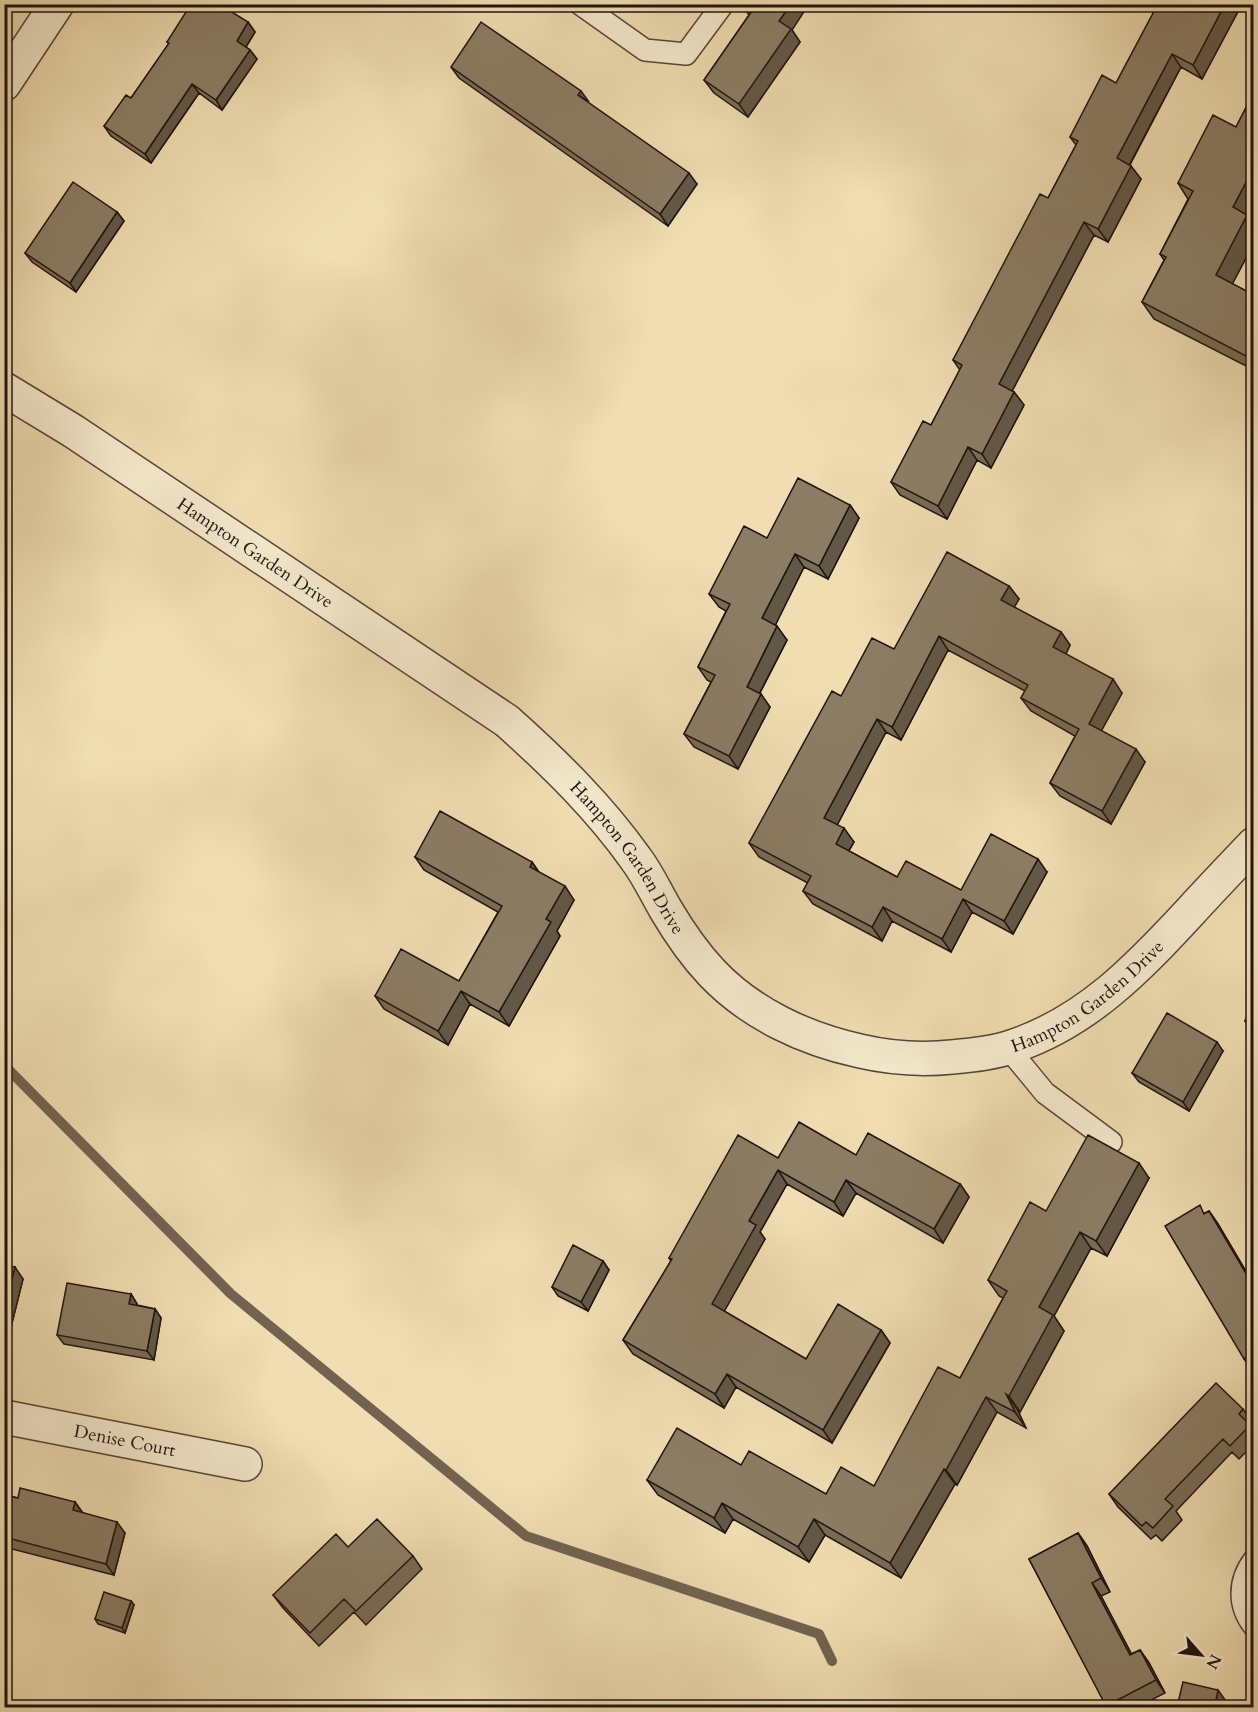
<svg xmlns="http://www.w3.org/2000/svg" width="1258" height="1712" font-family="Cardo,serif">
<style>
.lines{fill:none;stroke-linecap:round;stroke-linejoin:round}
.stream{stroke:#716350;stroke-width:10}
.lane-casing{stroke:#524638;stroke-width:24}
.street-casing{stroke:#524638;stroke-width:36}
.lane{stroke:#f5eacd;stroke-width:21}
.street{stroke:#f5eacd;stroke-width:33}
.wall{fill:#786c56;stroke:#1e130f;stroke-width:1.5}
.shaded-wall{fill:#615846;stroke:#1e130f;stroke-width:1.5}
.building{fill:#8b7d64;stroke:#1e130f;stroke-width:1.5}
.labels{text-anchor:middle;stroke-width:4.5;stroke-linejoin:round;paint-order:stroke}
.street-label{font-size:18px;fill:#1e130f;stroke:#f5eacd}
</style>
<rect width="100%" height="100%" fill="#f0deb2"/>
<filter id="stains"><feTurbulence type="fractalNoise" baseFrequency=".00333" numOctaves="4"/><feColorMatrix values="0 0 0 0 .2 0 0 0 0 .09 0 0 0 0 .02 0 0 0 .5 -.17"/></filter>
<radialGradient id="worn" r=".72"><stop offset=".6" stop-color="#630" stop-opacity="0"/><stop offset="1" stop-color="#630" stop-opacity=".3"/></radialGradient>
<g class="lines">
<path class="stream" d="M4,1065l227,229 295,242 293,98 13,27"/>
<defs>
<path id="lane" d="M580,4l65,46 41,4 37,-50
M1008,1048l37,45 66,49
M1254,1560c-16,21 -16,46 0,66"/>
<g id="street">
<path d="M4,84l53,-80"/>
<path id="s1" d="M4,389l69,42 434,290c48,43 92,86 129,138 12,16 20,34 30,51 13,22 28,44 46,63 39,41 93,66 148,78 30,7 62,9 92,6 21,-2 42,-4 62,-11 74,-25 125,-79 176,-134 21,-23 42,-45 64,-68"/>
<path id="s2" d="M4,1417l241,47"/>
</g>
</defs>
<use href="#lane" class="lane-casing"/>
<use href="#street" class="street-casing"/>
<use href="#lane" class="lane"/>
<use href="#street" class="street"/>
</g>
<path class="wall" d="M741,4l51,26 8,12 -52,75 -34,-24 -10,-13 45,-65z
M1158,4h84l-40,75 -21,-12 -51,98 11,14 -33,63 -14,-7 -82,156 2,1 10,13 -33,63 -14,-8 -30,59 -47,-24 -9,-13 40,-57 29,-55 -7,-10 95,-162 28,-53 -6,-8 46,-54z
M248,22l7,10 -9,15 4,3 7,9 -35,51 -23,-17 -48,70 -40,-27 -7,-10 27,-28 38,-54 -2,-2z
M451,67l246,117 -29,42 -209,-148z
M1254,92v115l-6,10 6,7v19l-22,41 22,11v75l-100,-51 -12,-17 22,-42 -4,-6 28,-55 -10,-16 58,-56z
M117,212l7,9 -48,71 -44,-30 -7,-9z
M850,505l9,13 -31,61 -24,-12 -29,58 12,15 -27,53 10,14 -32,62 -44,-22 -10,-13 27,-52 -4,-2 -9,-13 28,-56 -7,-4 -10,-13z
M1009,586l10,13 -5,8 47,25 9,13 -4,9 56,39 -21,38 44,31 -34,62 -51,-28 -10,-13 25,-47 -44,-25 -10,-13 4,-7 -77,-41 -47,90 -15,-8 -49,93 17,17 -5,9 48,26 64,13 86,-18 -34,62 -41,-22 -21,40 -59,-31 -10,20 -69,-37 -10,-13 5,-8 -49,-26 -10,-14 92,-147 53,-47z
M415,857l117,5 7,10 35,28 -17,31 3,5 -51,90 -39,-22 -22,41 -64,-36 -9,-13 84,-15 39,-69 -74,-42z
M1254,1003v31l-9,-13z
M1223,1051l-34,60 -50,-29 -7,-9z
M856,1155l104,29 9,13 -26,46 -87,-50 -13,23 -56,-32 -27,48 5,7 -41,72 82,48 75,-29 9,13 -58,100 -96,-56 -12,21 -91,-54 -10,-14 48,-79 -2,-3 109,-100z
M1149,1178l-42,78 -16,-8 -37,68 10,15 -44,81 -3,-3 9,19 -29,-16 -40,73 -2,-1 -54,94 -76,-43 -16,27 -76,-43 -8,14 -67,-38 -11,-15 94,-15 85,29 48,-8 86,-108 43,-80 -4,-2 -11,-16 58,-69z
M1209,1211l9,13 36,61 -1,87 -9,-13 -39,-146z
M603,1261l6,9 -21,41 -30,-15 -6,-9z
M4,1265l19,14 -12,48 -7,-2z
M131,1294l6,10v1l18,4 6,9 -7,42 -90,-16 -7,-9z
M1243,1409l10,14 -3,2 4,5v14l-15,15 -7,-7 -56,59 6,9 -20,21 -6,-6 -5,4 -33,-32 -9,-13z
M4,1495l14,3 57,4 8,11 42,20 -11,42 -110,-28z
M1078,1533l9,13 23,46 -9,4 30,58 9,-4 9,13 16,30 -27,14h-31l-78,-148z
M348,1547l65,9 9,13 -56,56 -12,-13 -35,34 -36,-38 -10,-13z
M131,1601l3,4 -9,28 -27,-9 -3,-5z"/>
<path class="shaded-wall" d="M791,4h18l-17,26 8,12 -52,75 -9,-13 40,-83z
M1225,4h17l-40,75 -9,-14z
M248,22l7,10 -11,18 -7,-9z
M250,50l7,9 -35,51 -6,-10z
M1172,54l9,13 -55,104 -9,-13z
M192,84l7,9 -48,70 -6,-9z
M581,91l8,11 -11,-7z
M1131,166l10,13 -33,63 -10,-13z
M1254,167v40l-6,10 6,7v19l-26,49 -12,-17 17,-68z
M689,173l8,11 -29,42 -8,-12z
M117,212l7,9 -48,71 -6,-9z
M1084,222l10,13 -85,162 -10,-13z
M1254,341v26l-8,-11z
M1014,392l10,13 -33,63 -9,-14z
M968,447l9,13 -30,59 -9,-13z
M850,505l9,13 -31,61 -9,-13z
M795,554l9,13 -32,65 -10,-14z
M1009,586l10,13 -8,14 -10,-13z
M777,626l10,14 -31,60 -9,-13z
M1061,632l9,13 -7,15 -10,-13z
M939,636l9,14 -47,90 -9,-13z
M1113,679l9,14 -24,44 -9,-13z
M761,694l9,13 -32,62 -9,-13z
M877,719l9,13 -52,99 -10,-13z
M1136,749l9,13 -34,62 -9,-13z
M844,828l10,14 -9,15 -9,-13z
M1038,859l9,13 -34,62 -9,-13z
M532,862l9,14 -11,-9z
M565,886l9,14 -17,31 3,5 -51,90 -10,-14 47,-93z
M963,899l9,13 -21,40 -9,-13z
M883,907l9,14 -10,20 -10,-14z
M461,991l9,13 -22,41 -10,-14z
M1217,1042l6,9 -34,60 -6,-9z
M1139,1163l10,15 -42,78 -11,-15z
M778,1170l9,14 -27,48 5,7 -44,78 -9,-13 37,-83z
M846,1180l10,13 -13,23 -9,-14z
M960,1184l9,13 -26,46 -9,-14z
M1209,1211l9,13 36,61v2z
M1080,1232l11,16 -37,68 10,15 -44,81 -11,-16 30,-89z
M603,1261l6,9 -21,41 -7,-9z
M15,1267l8,12 -12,48 -7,-10v-8z
M131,1294l6,10 -1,9 -7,-9z
M155,1309l6,9 -7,42 -7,-9z
M881,1330l9,13 -58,100 -9,-13z
M727,1374l9,13 -12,21 -9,-14z
M1006,1394l11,15 9,19 -11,-16z
M986,1397l11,15 -40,73 -11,-15z
M944,1469l11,15 -54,94 -11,-15z
M75,1502l8,12 -10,-4z
M722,1503l11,16 -8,14 -11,-15z
M814,1519l11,16 -16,27 -11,-15z
M117,1522l8,11 -11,42 -8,-11z
M1078,1533l9,13 23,46 -9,-14z
M1092,1583l9,13 38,72 -9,-13z
M131,1601l3,4 -9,28 -3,-5z
M1140,1650l9,13 16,30 -9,-13z
M1218,1690l10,14 -12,-4z"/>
<path class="building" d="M191,4h28l29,18 -11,19 13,9 -34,50 -24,-16 -47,70 -41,-28 22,-31 5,3 38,-55 -2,-1z
M742,4h49l-12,17 12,8 -52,75 -35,-24 48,-69z
M1158,4h67l-32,61 -21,-11 -55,104 14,8 -33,63 -14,-7 -85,162 15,8 -32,62 -14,-7 -30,59 -47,-24 32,-61 8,4 31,-60 -9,-5 87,-166 8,4 30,-57 -8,-4 32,-62 14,8z
M481,22l100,69 -3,4 111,78 -29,41 -209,-147z
M1254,92v75l-21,40 14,8 -31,60 38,20v46l-8,15 -104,-54 24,-45 -6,-3 33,-63 -15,-8 35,-68 23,12z
M73,182l44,30 -47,71 -45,-30z
M798,478l52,27 -31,61 -24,-12 -33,64 15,8 -30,61 14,7 -32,62 -45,-22 31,-59 -17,-8 32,-63 -21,-10 35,-68 23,12z
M947,552l62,34 -8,14 60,32 -8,15 60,32 -24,45 47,25 -34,62 -52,-28 29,-54 -58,-31 7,-13 -89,-49 -47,91 -15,-8 -53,99 20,10 -8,16 61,33 9,-16 55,29 30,-56 47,25 -34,62 -41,-22 -21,40 -59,-32 -11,20 -69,-36 8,-15 -62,-33 83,-152 9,5 31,-58 22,11z
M440,811l92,51 -2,5 35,19 -19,33 5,3 -52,90 -38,-21 -23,40 -63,-35 26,-47 58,32 43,-75 -87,-49z
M1254,1003v22l-9,-4z
M1167,1013l50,29 -34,60 -51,-29z
M799,1122l57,33 12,-22 92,51 -26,45 -88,-49 -12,22 -56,-32 -29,51 7,4 -44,79 94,55 32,-55 43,26 -58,100 -96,-56 -12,20 -92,-54 49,-81 -3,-1 69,-123 40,23z
M1088,1135l51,28 -43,78 -16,-9 -41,75 14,8 -44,81 -3,-2 9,18 -29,-15 -40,73 -2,-1 -54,94 -76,-44 -16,28 -76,-44 -8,15 -67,-38 30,-52 64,37 8,-14 77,43 15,-27 33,19 64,-119 22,11 47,-87 -19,-11 42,-78 16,9z
M1200,1205l4,9 5,-3 45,76v66l-10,6 -79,-133z
M573,1245l30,16 -22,41 -29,-15z
M4,1265l11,2 -11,42z
M67,1283l64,11 -2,10 26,5 -8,42 -90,-16z
M1216,1383l27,26 -4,5 11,11 -20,21 -7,-7 -58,60 8,7 -20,22 -7,-6 -4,4 -33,-32z
M20,1488l55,14 -2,8 44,12 -11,42 -102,-27v-42l14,3z
M377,1519l36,37 -57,55 -12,-12 -34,34 -37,-38 63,-61 12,13z
M1078,1533l23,45 -9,5 38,72 10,-5 16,30 -50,26 -77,-147z
M104,1592l27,9 -9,27 -27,-9z
M1183,1682l35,8 -2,10 32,7h-71z"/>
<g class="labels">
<g class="street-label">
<text dy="6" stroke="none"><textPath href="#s1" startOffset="300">Hampton Garden Drive</textPath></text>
<text dy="6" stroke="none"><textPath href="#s1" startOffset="786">Hampton Garden Drive</textPath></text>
<text dy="6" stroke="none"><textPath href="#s1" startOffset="1344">Hampton Garden Drive</textPath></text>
<text dy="6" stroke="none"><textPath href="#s2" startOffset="123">Denise Court</textPath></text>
</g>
</g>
<rect width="1258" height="1712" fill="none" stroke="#f0deb2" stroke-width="24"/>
<rect x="6" y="6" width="1246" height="1700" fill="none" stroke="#1e130f" stroke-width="3"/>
<rect x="12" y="12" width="1234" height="1688" fill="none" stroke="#1e130f" stroke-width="1.5"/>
<g transform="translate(1201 1655) rotate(118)" stroke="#f5eacd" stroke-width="4.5" paint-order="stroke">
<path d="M0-4.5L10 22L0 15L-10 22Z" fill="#1e130f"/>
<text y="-9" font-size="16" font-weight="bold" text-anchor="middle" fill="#1e130f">N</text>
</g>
<rect width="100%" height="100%" filter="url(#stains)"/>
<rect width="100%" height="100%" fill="url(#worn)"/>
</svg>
